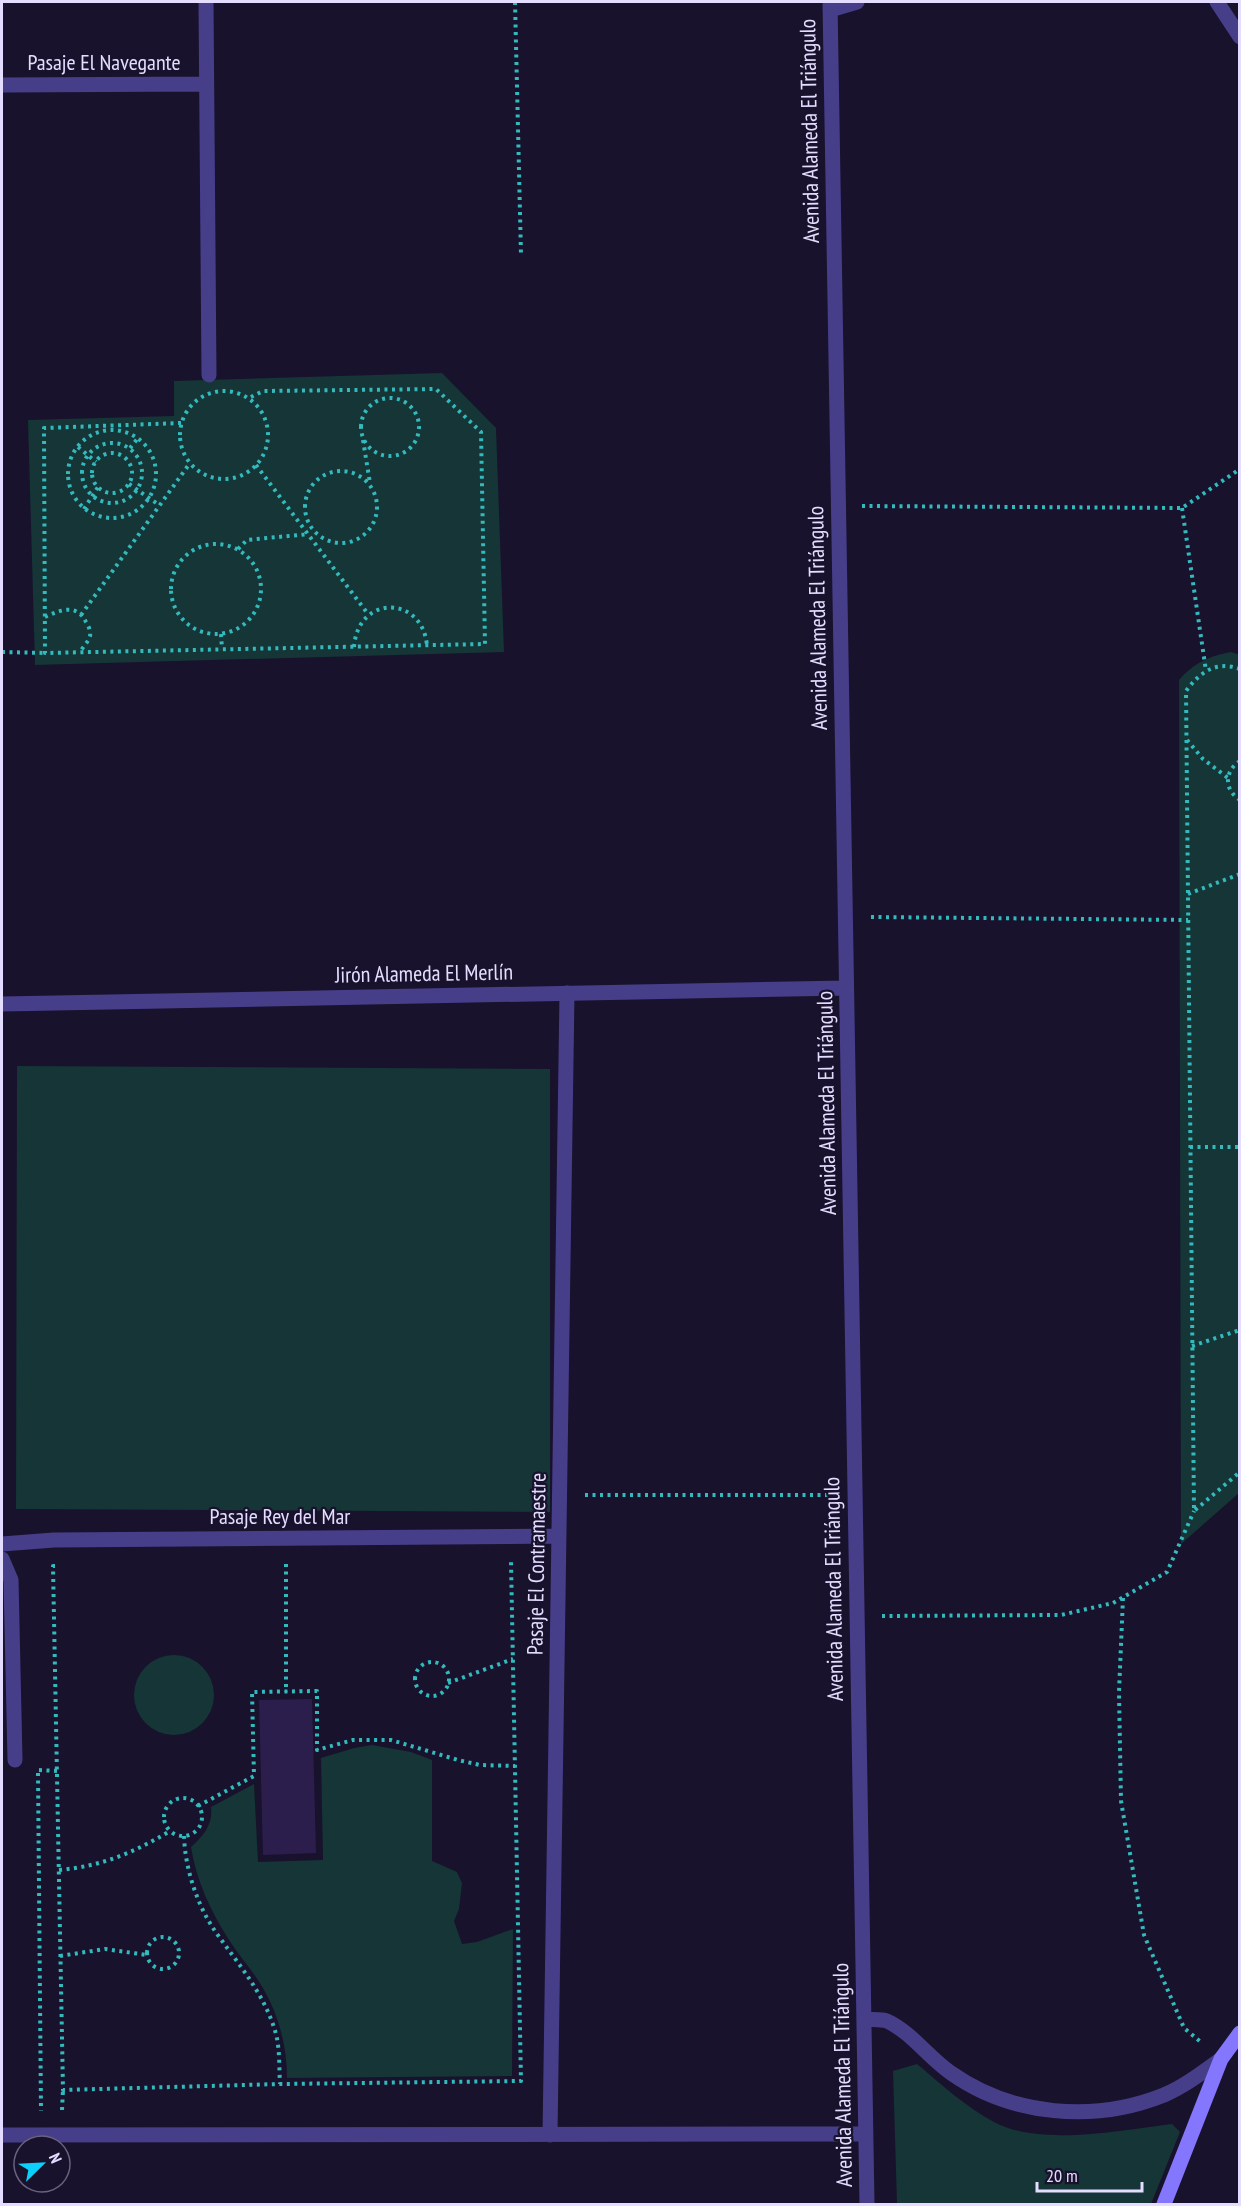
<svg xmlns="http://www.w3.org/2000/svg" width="1241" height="2206" font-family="'PT Sans Narrow',sans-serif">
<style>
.green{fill:#153536}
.building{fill:#2b1e4d}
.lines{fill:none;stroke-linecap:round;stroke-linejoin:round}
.path{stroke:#33babd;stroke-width:4;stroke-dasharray:3 4.5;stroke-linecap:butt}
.street{stroke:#473e8a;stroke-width:15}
.secondary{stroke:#8476fd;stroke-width:15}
.labels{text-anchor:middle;stroke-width:4.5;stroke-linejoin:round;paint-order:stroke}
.street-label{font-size:22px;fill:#e4ddff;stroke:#18122c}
</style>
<rect width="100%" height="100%" fill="#18122c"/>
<path class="green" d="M442,373l54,55 8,224 -469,13 -7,-245 146,-4v-35z
M1231,652l9,3 -1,838 -58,51 -2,-864c15,-17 30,-24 52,-28z
M17,1066l533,3v443l-534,-3z
M134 1695a40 40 0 1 1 80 0a40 40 0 1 1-80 0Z
M372,1745l39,7 21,8v101l25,11 5,11 -3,26 -5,12 8,23 15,-2 36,-13 -1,147 -225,2c0,-31 -8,-62 -23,-88 -10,-18 -24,-33 -35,-50 -18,-28 -33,-60 -38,-93 13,-12 22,-22 20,-40l43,-23 4,78 65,-2 -2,-102 33,-10z
M917,2064c24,20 49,43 77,58 46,25 128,8 178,2l8,8 -29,72h-254l-4,-133z"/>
<path class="building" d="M312,1699l4,154 -53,2 -4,-155z"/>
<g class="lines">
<path class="path" d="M515,2l6,253
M180 435a44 44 0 1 1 88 0a44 44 0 1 1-88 0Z
M361 427a29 29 0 1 1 58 0a29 29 0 1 1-58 0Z
M181,423l-137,5 1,225 440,-9 -4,-212 -45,-43 -173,2 -14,7
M68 474a44 44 0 1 1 88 0a44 44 0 1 1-88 0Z
M363,440l7,43
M82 473a30 30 0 1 1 60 0a30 30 0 1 1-60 0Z
M78,447l18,15
M130,448l8,-10
M92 473a20 20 0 1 1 40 0a20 20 0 1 1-40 0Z
M256,465l112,149
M305 507a36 36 0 1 1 72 0a36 36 0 1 1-72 0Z
M129,484l30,21
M862,506l320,2 58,-39
M1182,508l24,163
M84,509l14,-22
M171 589a45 45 0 1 1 90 0a45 45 0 1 1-90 0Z
M238,549l9,-9 62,-6
M81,615l109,-152
M45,617c15,-7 32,-14 41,5 2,3 5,9 4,14 -1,5 -8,12 -10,16
M221,634l1,15
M354,647c4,-53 69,-52 73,-1
M2,652l43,1
M1240,669c-24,-9 -41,4 -54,22l8,820 46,-39
M1187,740l16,19 25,19
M1240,761c-16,10 -16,29 0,39
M1188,894l52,-20
M871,917l317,3
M1190,1147h50
M1192,1346l48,-16
M585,1495h244
M286,1564v128
M55,1566h-2l10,524 217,-6 241,-3 -10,-520
M1123,1598l-4,94 2,109 23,134 40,93 18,15
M882,1616l179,-1 52,-12 54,-31 27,-61
M415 1679a17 17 0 1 1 34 0a17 17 0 1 1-34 0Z
M448,1683l65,-24
M39,1770l18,1
M38,1773l3,338
M164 1817a19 19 0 1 1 38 0a19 19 0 1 1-38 0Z
M198,1806l56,-30 -2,-84 65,-1v59l36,-10h38l67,20 22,5 35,1
M184,1836c1,32 13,69 31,95 23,33 50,63 61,103 4,16 3,34 4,50
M59,1870c43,-4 74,-17 111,-39
M147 1953a16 16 0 1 1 32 0a16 16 0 1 1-32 0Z
M60,1956l45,-7 42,6
M62,2110l1,-20"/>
<path class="street" d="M206,2l3,373
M830,2l37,2202
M1217,2l23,35
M830,10l27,-8
M2,85l204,-1
M2,1004l844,-16
M2,1544l52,-4 505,-4
M2,1559l9,21 4,180
M864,2019c7,1 17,0 23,2 24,11 42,37 64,52 61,43 143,50 213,22 21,-9 39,-23 57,-36
M2,2135l863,-1
M550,2135l17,-1142"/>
<path class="secondary" d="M1164,2204l57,-145 19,-26"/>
</g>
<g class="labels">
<g class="street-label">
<text x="104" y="70">Pasaje El Navegante</text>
<text transform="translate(809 131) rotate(-91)" y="8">Avenida Alameda El Triángulo</text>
<text transform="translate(817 618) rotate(-91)" y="8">Avenida Alameda El Triángulo</text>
<text transform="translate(424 973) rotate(-1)" y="8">Jirón Alameda El Merlín</text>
<text transform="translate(826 1103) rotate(-91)" y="8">Avenida Alameda El Triángulo</text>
<text x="280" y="1524">Pasaje Rey del Mar</text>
<text transform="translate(536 1564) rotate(-89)" y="8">Pasaje El Contramaestre</text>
<text transform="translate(833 1589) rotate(-91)" y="8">Avenida Alameda El Triángulo</text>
<text transform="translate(842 2075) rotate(-91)" y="8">Avenida Alameda El Triángulo</text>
</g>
</g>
<rect width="1241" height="2206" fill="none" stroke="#e4ddff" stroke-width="6"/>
<g transform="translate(42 2164) rotate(66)"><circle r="28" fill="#18122c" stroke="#6a6380" stroke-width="1.5"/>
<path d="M0-4.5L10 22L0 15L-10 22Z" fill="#0cd0fc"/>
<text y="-9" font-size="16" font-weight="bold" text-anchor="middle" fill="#e4ddff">N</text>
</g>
<path d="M1037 2182v9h105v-9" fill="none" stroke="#e4ddff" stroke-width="3"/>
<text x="1046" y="2182" font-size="18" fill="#e4ddff" stroke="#18122c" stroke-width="4.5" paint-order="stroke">20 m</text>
</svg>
